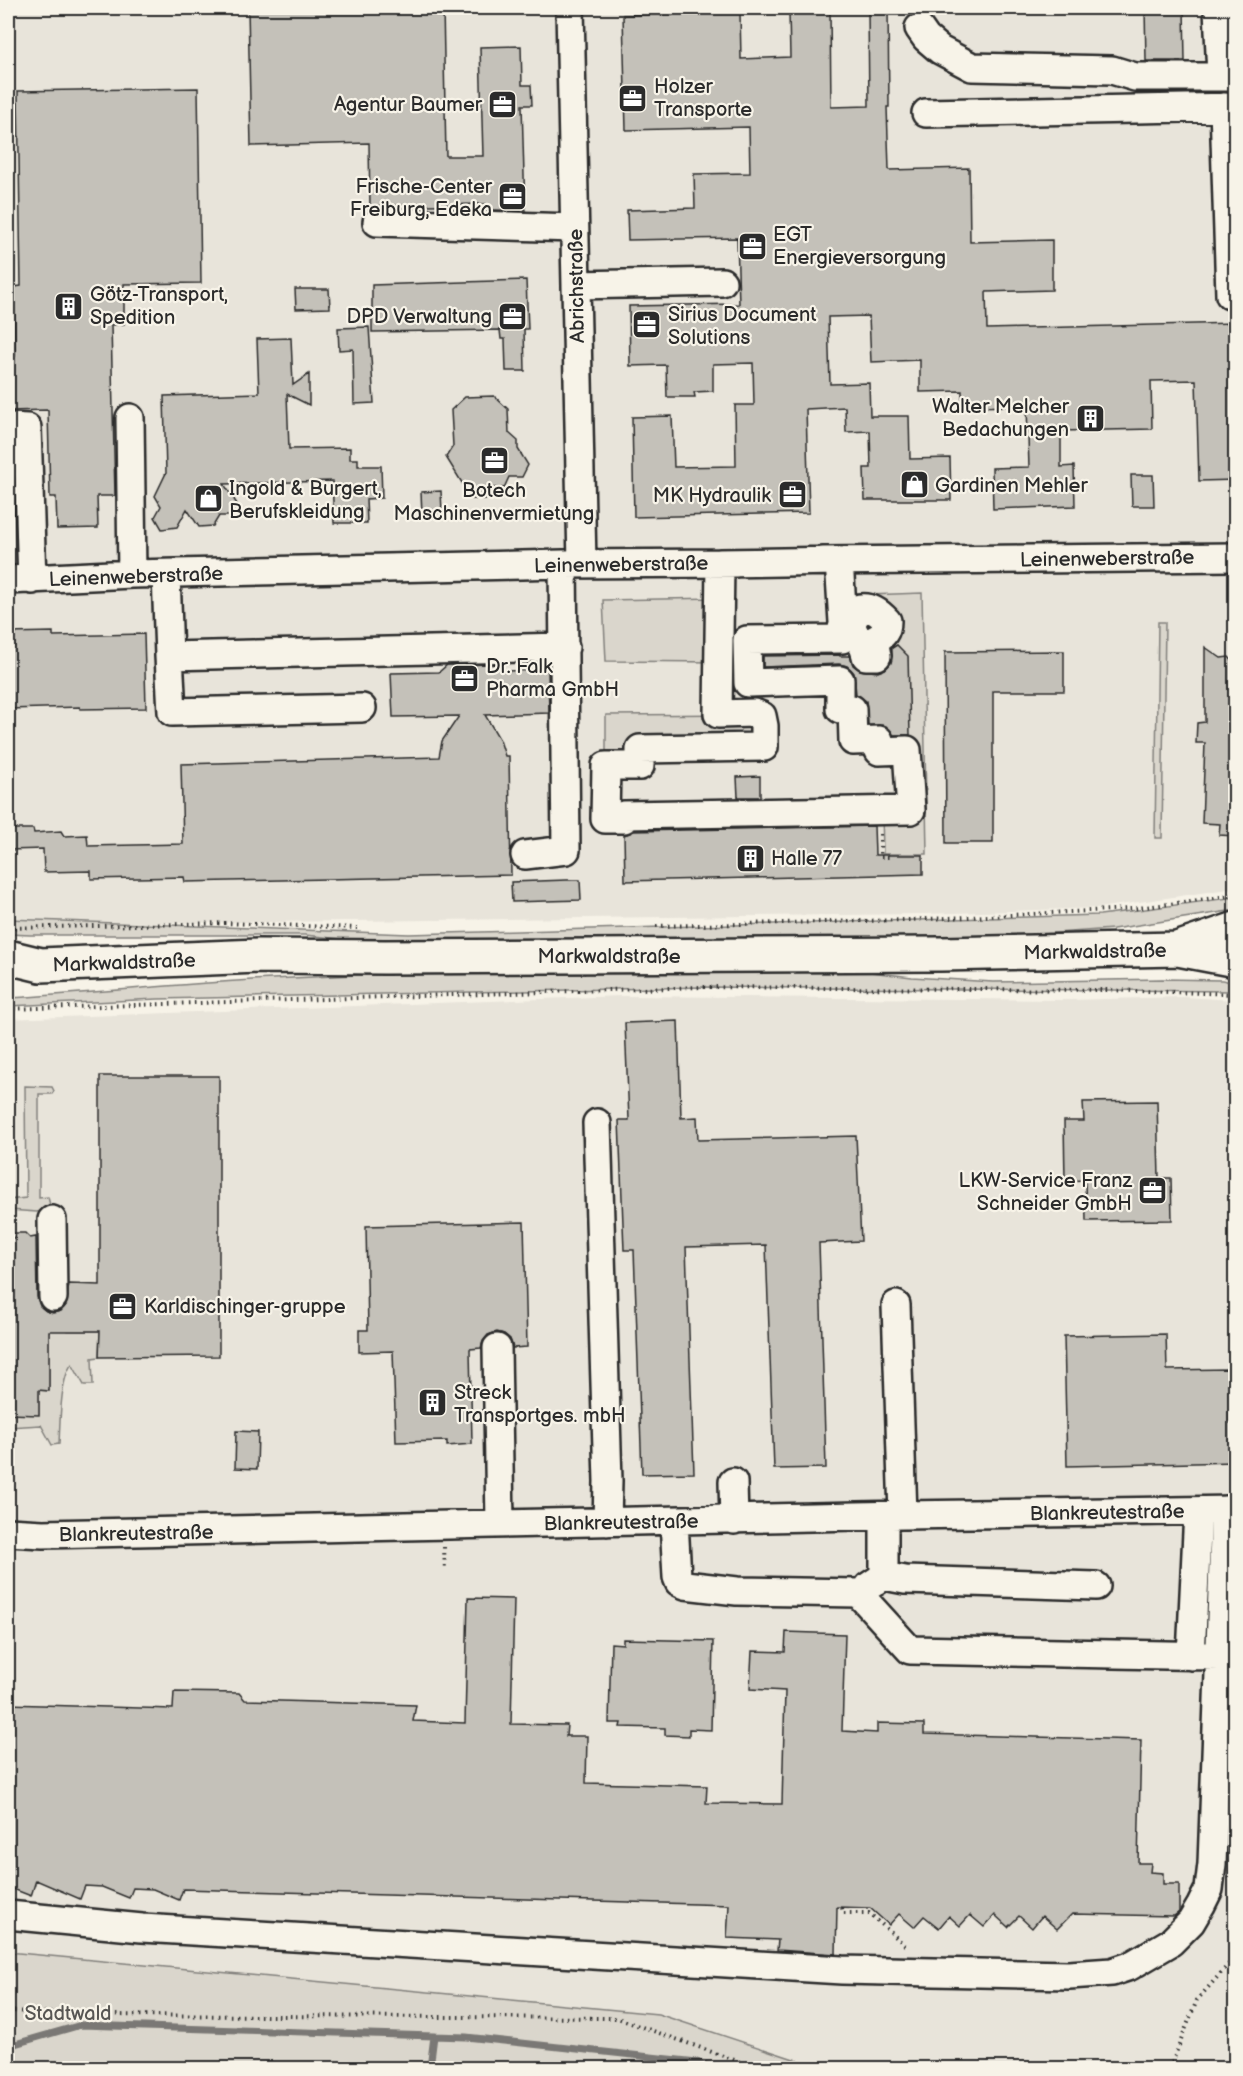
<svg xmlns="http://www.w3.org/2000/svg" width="1243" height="2076" font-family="'Balsamiq Sans',sans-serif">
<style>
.built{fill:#e8e4da}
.green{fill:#dad6cc;stroke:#82807c;stroke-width:1.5}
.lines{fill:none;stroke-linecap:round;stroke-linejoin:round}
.stream{stroke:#7a7874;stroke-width:7}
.building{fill:#c4c1b9;stroke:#2b2b2b;stroke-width:1.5}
.minor-casing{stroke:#2b2b2b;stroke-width:32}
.major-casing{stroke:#2b2b2b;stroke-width:38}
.path{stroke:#2b2b2b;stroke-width:4;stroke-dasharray:1.5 4.5;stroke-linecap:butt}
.minor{stroke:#f7f3e8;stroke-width:27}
.major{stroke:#f7f3e8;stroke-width:33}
.labels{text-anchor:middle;stroke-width:4.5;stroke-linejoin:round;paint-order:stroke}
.poi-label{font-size:20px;fill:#2b2b2b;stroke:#f7f3e8;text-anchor:start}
.street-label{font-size:20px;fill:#2b2b2b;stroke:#f7f3e8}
.park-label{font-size:20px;fill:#575653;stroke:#f7f3e8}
</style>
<rect width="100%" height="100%" fill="#f7f3e8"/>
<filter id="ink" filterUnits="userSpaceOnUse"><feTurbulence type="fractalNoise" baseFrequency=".0167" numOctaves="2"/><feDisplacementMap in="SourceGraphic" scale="12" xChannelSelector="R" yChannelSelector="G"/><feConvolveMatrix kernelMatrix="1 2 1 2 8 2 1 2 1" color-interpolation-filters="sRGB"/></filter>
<g filter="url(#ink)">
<path class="built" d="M8,8h1227v880l-137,20 -173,6 -917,11z
M621,996l447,4 116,-3 51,3v1068h-414l-163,-54 -650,-62v-933z"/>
<path class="green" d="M922,593l5,261h-44l-1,-45 28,1 -2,-153 -11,-12 -20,11 7,-23 -43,-37z
M719,598l-1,64 -112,-1 -3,-61z
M1158,622h7l-3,216h-7z
M751,714l13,33 -158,19v-51z
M1236,897l-1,13 -122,19 -100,7 -591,12 -117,-13h-275l-22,-1v-15l401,15 691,-19z
M827,967l85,10 81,5 169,-3 60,1 14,3 -1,8 -532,-4 -545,12 -150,7v-8c81,-5 162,-13 244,-18 191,-11 383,-12 575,-13z
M25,1086l27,1 2,4 -2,3h-13v104l9,-1 2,8 -1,4 -12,3 -28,-2 -1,-10 18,-2z
M49,1309h9l1,11 9,11h32l-1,26 -7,1 1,27h-9l-12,-21c-12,14 -12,61 -13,80l-7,1 -11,-20 -33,2v-13h31v-19l-7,-5 17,1z
M8,1952l650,62 163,54h-813z"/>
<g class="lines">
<path class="stream" d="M8,2046l73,-21 353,11 32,1 231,25 20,6
M430,2068l4,-32"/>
</g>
<path class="building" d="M248,8h195l3,148h37l-3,-109 41,-1 1,39h9l1,20h-10l3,106 -39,-1v-6l-116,2 -1,-63 -118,3z
M868,8h20l1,99h-2l2,63 80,-2 1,74 82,-2v50l-66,2 1,37 249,-6v157l-37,1 -3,-101 -45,1 1,48 -91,2v36l13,-1 1,40 -82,3 -1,-41 37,-1 -2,-61 -65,1v-16l-42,1v-32l-49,2 -2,-46 -41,1 2,67 39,-1 1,33h39l1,43 40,-1 1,42h-86l-1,-32h7l-1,-37 -24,1 -1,-25 -39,2 3,104 -175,4 -2,-100 40,-1 2,51 62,-1 -1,-61h19l-1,-42 -40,1v27l-19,1 1,5h-28l-1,-32 -36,1 -1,-60 110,-2 -2,-66 -109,2 -1,-30 68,-2 -1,-34 56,-1 -1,-46 -123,3 -3,-115 117,-2 1,46 49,-2 -1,-45 41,-2 1,97 38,-1z
M1145,8h39l1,53h-39z
M198,88l3,195 -77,1v40l-13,1 4,171h-18l1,32 -41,1 -1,-32h-6l-2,-87 -40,1v-55h7l-1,-69 7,-1 -3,-195z
M526,280l2,49h-4l1,42h-19l-1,-32h-4l-1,-9 -128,2v-47z
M295,289h34l1,19 -34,1z
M369,327l5,76 -20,1 -1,-55 -14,1 -1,-22z
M291,338l2,47 16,-11v31l-22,-11 2,55 61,-1v11h8v7h23l1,32 -16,1 1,24h-33l-2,-42 -108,3 13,20 -6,12h-12l-6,10 -14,1 -12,-18 -10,18 -15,2 -7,-12 6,-11 -6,-10 11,-23 -2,-77 95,-3 -2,-54z
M494,396l14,13 1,24 9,8v8l10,16 -6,12h-13l-5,11h-13l-4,11h-15l-26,-42 7,-11 -2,-36 14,-13z
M1131,475h22l1,31h-22z
M441,491l1,21 -20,2 -1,-22z
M53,632v4l91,-2 2,74 -66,1v-2l-72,2v-76z
M897,645l11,11 2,79h-17l-7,-9 -18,-1 -2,-24 -10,-7 -2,-21 -7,-7 -8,-2 -76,3v-11l77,-1v1h10l3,9 7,5 18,2 7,-3 6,-6 1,-15z
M1205,647l16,11 8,-1 7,8v171l-17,-1 1,-11 -18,-1 3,-80h-9l1,-20 8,-1z
M1064,651v40h-71v152h-47l-1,-191z
M494,664l8,7 46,-1 1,43 -64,2 15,25 5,16h4l2,119 -326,7 -1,-5 -93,2v-8l-47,1 -1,-23 -35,1v-21h25l1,4 27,-2 3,5 23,-1 1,11 95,-2 -2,-80 258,-7 3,-16 17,-25 -66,1 -2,-44 48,-1 8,-7z
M760,776v21h-22l-1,-20z
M874,826l1,29h48v19l-298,7 -1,-46 10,-4z
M567,880h13l1,20 -69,2 -1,-20z
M678,1021l3,97 16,-1 1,23 158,-4 5,105 -42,2 7,225 -52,1 -8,-224 -80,2 8,226 -52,1 -8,-224h-10l-5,-130h10l-4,-97z
M100,1076h119v280l-120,1 1,-26h-51v60l-10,-1v25l-31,-1v-176h6l1,-5h10l5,5 6,-1 1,60 3,9 6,5 7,2 8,-2 5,-6 3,-21 31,1z
M1157,1101l2,77h12l1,42 -86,1 -1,-41 -20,1 -1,-60h20l-1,-19z
M524,1222l3,125 -14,1 -3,-9 -6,-5 -7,-2 -9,3 -5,6 -2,7 -11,1 2,95 -25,2v-5l-51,1 -3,-91 -34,1v-22h9l-2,-104z
M1166,1334l1,36 62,-1 1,54h6v39l-169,4 -3,-130z
M236,1431l22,1 -1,37 -22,-1z
M468,1598l46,1 -3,125 56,1 -1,11h21l-1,47 121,3 -1,17 76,1 3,-113 -35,-2 2,-38 33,1 1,-20 59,2 -3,97 35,2v-10l47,1v10l217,6 -3,123h13l-1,9 13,1v11h16v28l-5,4 -102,-2 -15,15 -15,-13 -10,12 -13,-12 -11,11 -13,-12 -11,12 -14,-12 -10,11 -11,-10 -10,12 -15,-12 -10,11 -15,-13 -10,11 -19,-17 -33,-1 -1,47 -59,-4 1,-10 -51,-2 2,-33 -546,-16 -4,11 -26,-11 -20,-1 -4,10 -27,-11 -17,-1 -5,13 -44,-19 -5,16 -23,-9v-183l165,5 1,-17 65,1 6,7 171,5 -3,16 52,2z
M623,1639l90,2 -2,89 -22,-1v7l-24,-1v-7l-45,-1 1,-4h-12l2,-80 12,1z"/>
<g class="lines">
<defs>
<path id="minor" d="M570,8l12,556
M1218,8l3,69
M919,28l7,10 14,12 32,17 140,3 23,7h101
M1224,107l6,188
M926,113l310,-6
M377,222l197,6
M576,285l146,-3
M130,418l2,156
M8,427l19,1 5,152
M823,561l413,-4
M839,561l4,61h9l8,-14c11,-2 20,5 27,13 0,11 -4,15 -13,19l3,16h-11c-2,-14 -9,-15 -13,-27l-11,-1v11l-95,1 1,43 92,-3v29h12l1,32 26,-1v11l28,-1 4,60 -287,5v4h-19l1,-53h34v-17l124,-2v-21l-2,-10 -8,-3 -36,1 2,-151z
M166,574l3,82 396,-9
M8,580l124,-6 431,-10 173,-1
M169,656l3,56 190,-4
M525,855l41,-5 -3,-286
M597,1123l11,358 -1,41
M52,1220l1,77
M896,1305l7,210
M497,1348l3,176
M733,1482l1,38
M674,1521l3,56 2,5 6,3 52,6 121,2 52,57 309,6
M8,1532l35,2 860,-19 333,-5
M884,1576l21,4 191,6
M869,1586l15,-10v-60
M1191,1656l7,-145
M8,1915l134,13 700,42 227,5 43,-3 18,-6 41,-24 20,-20 10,-17 8,-16 3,-25 13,-354"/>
<path id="major" d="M1180,948l56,-19
M8,957l33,8 217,-9 127,1 556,-3 237,-5 58,11"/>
</defs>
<use href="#minor" class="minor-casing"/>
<use href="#major" class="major-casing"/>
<path class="path" d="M880,834v23h10
M656,926l251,-6 224,-11 105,-14
M8,928l218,-5 131,5
M8,1009l695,-22 403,3 130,4
M444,1547l1,24
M842,1908l1,5h26l38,34
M8,2011l93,4 516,3 140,50
M1170,2068l27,-68 39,-44"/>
<use href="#minor" class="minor"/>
<use href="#major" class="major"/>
</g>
</g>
<defs>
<symbol id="office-square" viewBox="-11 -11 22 22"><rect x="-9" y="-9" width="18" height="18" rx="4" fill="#2b2b2b" stroke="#f7f3e8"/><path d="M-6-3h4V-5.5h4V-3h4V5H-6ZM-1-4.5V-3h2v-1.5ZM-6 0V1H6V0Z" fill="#fff"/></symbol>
<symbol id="building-square" viewBox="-11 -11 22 22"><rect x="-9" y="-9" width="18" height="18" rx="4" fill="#2b2b2b" stroke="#f7f3e8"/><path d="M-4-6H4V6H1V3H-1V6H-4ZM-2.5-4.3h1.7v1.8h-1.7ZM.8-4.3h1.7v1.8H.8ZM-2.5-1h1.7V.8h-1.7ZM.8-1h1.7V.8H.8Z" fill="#fff"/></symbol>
<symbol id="shop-square" viewBox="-11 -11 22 22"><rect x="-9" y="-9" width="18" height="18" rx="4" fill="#2b2b2b" stroke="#f7f3e8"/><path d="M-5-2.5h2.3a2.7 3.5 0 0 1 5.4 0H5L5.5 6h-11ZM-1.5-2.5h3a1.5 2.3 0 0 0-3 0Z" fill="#fff"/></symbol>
</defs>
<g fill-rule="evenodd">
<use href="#office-square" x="616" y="82" width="33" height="33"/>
<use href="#office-square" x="486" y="88" width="33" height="33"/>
<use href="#office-square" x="496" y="180" width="33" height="33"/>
<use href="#office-square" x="736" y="230" width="33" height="33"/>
<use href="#building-square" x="52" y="290" width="33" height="33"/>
<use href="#office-square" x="496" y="300" width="33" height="33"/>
<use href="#office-square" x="630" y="308" width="33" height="33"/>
<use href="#building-square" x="1074" y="402" width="33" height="33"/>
<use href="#office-square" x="478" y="444" width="33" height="33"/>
<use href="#shop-square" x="898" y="468" width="33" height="33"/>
<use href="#office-square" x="776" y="478" width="33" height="33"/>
<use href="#shop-square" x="192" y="482" width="33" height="33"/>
<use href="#office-square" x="448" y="662" width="33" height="33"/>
<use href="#building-square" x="734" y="842" width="33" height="33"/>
<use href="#office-square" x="1136" y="1174" width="33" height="33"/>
<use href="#office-square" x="106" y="1290" width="33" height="33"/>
<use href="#building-square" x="416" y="1386" width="33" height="33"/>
</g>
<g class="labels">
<g class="poi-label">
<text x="654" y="93">Holzer<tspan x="654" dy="23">Transporte</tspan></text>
<text x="482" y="111" text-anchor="end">Agentur Baumer</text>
<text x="492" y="193" text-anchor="end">Frische-Center<tspan x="492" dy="23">Freiburg, Edeka</tspan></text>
<text x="773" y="241">EGT<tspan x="773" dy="23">Energieversorgung</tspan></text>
<text x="90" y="301">Götz-Transport,<tspan x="90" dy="23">Spedition</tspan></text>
<text x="668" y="321">Sirius Document<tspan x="668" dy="23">Solutions</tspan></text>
<text x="492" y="323" text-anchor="end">DPD Verwaltung</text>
<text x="1069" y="413" text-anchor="end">Walter Melcher<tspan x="1069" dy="23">Bedachungen</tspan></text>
<text x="935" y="492">Gardinen Mehler</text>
<text x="229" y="495">Ingold &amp; Burgert,<tspan x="229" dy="23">Berufskleidung</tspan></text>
<text x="494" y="497" text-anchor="middle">Botech<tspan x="494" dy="23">Maschinenvermietung</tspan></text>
<text x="771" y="502" text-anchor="end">MK Hydraulik</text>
<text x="486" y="673">Dr. Falk<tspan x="486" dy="23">Pharma GmbH</tspan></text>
<text x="771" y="865">Halle 77</text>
<text x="1132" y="1187" text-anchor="end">LKW-Service Franz<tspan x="1132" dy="23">Schneider GmbH</tspan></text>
<text x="144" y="1313">Karldischinger-gruppe</text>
<text x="454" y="1399">Streck<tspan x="454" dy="23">Transportges. mbH</tspan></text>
</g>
<g class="street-label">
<text transform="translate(576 286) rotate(-91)" y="7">Abrichstraße</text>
<text transform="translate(1107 558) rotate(-1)" y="7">Leinenweberstraße</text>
<text transform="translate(621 564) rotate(-1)" y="7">Leinenweberstraße</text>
<text transform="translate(136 576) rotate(-2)" y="7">Leinenweberstraße</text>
<text transform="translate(1095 951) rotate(-1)" y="7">Markwaldstraße</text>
<text x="609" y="963">Markwaldstraße</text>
<text transform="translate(124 962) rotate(-2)" y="7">Markwaldstraße</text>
<text transform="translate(1107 1512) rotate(-1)" y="7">Blankreutestraße</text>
<text transform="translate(621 1522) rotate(-1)" y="7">Blankreutestraße</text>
<text transform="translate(136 1533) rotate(-1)" y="7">Blankreutestraße</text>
</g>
<g class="park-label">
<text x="68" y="2020">Stadtwald</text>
</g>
</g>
<rect width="1243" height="2076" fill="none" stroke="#f7f3e8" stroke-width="30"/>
<rect x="15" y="15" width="1213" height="2046" fill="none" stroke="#2b2b2b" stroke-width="2" filter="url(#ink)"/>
</svg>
